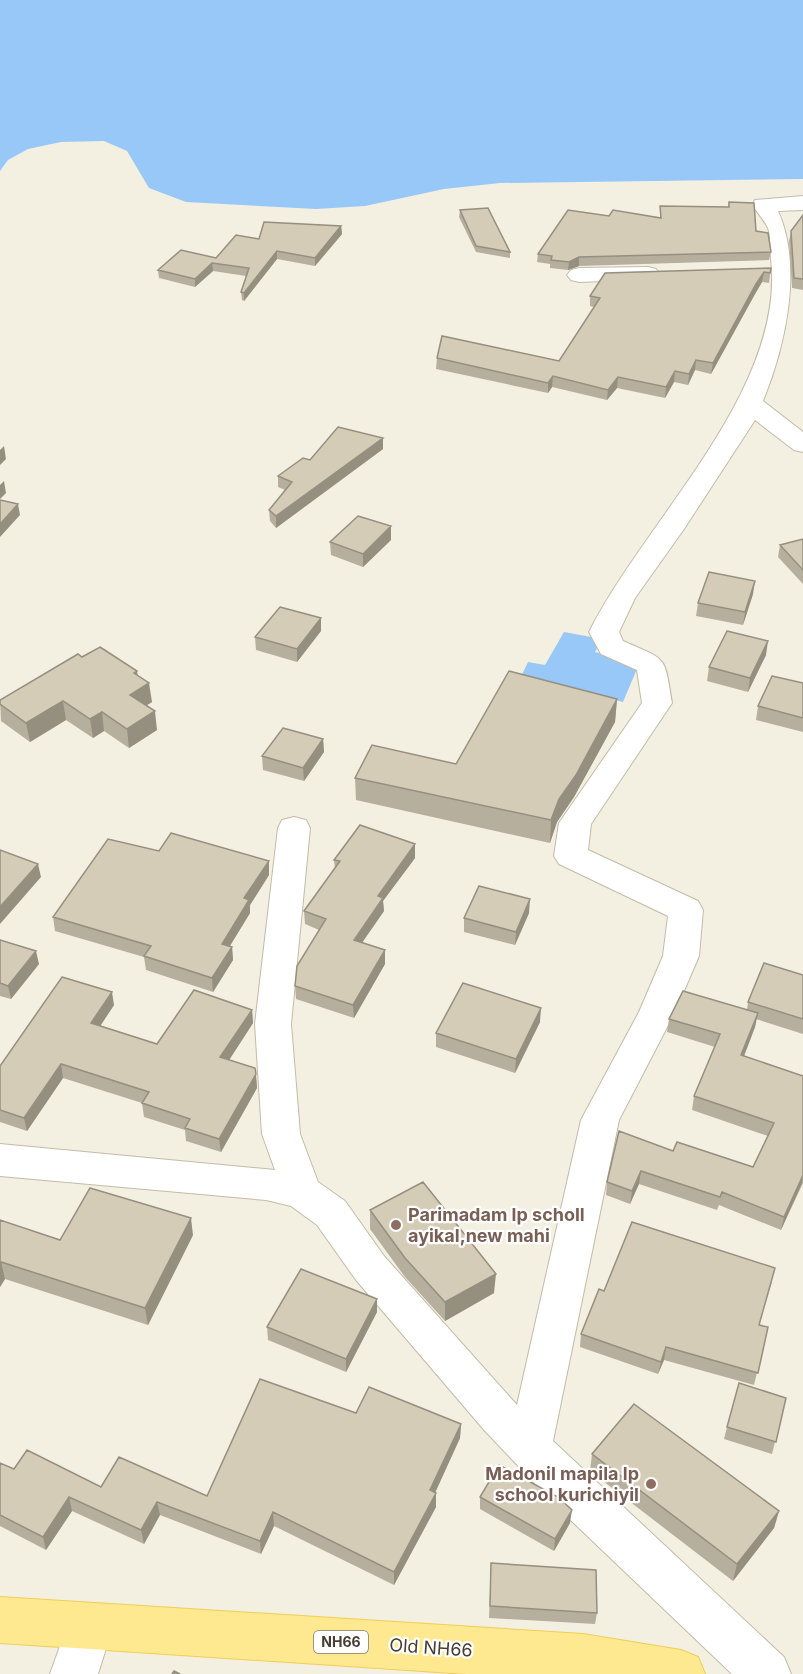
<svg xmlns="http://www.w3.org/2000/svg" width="803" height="1674" font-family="Inter,sans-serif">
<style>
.water{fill:#98c8f7}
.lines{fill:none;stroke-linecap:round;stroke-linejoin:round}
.minor-casing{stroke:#c2bba7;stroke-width:2}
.primary-casing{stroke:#efce55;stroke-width:2}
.minor{fill:#fff;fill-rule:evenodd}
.primary{fill:#ffe990;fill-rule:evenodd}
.wall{fill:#b7af9d}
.shaded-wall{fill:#958f80}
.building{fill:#d5ccb7;stroke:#958f80;stroke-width:1.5}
.education-dot{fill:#8d6e63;stroke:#fff;stroke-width:2}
.labels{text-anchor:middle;stroke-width:4.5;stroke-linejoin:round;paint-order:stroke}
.shield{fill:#fff;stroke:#7d7970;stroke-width:1.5}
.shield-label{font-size:14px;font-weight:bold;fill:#453f32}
.near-education-label{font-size:18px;font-weight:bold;fill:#785e54;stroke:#fff;text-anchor:start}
.near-street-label{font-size:18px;fill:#453f32;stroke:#fff}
</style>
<rect width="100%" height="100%" fill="#f3f0e2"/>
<path class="water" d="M0,0h803v179l-303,4 -56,6 -79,17 -49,3 -130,-7 -37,-14 -22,-37 -23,-10 -43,1 -33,7 -20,11 -8,11z
M564,632l38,7 -7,13 44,12 -16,38 -55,-13 -50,-6 10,-21 17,3z"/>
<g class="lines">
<defs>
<path id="minor" d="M803,196v14l-25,1c25,55 8,134 -15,190l40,31v20l-9,-2 -39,-30 -71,109 -49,69 -16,34 4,9c45,20 41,13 49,62l-81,121 -3,26 110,51 5,9 -4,46 -24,56 -56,108 -66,321 231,216 7,17h-59l-173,-165 -74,-78 -129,-151 -39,-55 -26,-19 -25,-6 -266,-24v-32l275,26 -13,-36 -7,-110 23,-196 4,-8 12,-3 12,3 4,8 -19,196 9,110 18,48 27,19 39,55 133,149 64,-285 58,-108 24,-56 5,-40 -109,-52 -5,-8 5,-33 83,-120 -5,-33 -36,-16 -12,-22c56,-112 197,-241 182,-373 -1,-9 0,-23 -3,-31 -4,-8 -11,-16 -16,-23l3,-5z
M648,267l8,2 4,5 -4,5 -77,3 -8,-2 -4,-5 4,-5 8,-2z
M90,1603l17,7 6,16 -15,48h-48l23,-64z"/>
<path id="primary" d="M0,1597l583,37 98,16 17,7 7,17h-238l-467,-31z"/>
</defs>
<use href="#minor" class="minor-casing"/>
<use href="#primary" class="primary-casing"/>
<use href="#minor" class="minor"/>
<use href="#primary" class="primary"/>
</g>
<path class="wall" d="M729,202l27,29 15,21 -2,8 -190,6 -11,4 -18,-2v-4l-13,-2 1,-8 71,-38 51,2v-12l68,1z
M460,210l50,42v6l-34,-6 -17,-35z
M803,215v75l-11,-2 -3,-47 2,-10z
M341,226l1,8 -27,32 -38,-7 -33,42 -2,-1 -1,-8 5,-16 -33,-5 -18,16 -36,-9 -1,-8 58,-12 43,-19z
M771,268l-2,15 -7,-1 -7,12 -44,80 -16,-4 -7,15 -14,-3 -9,16 -48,-10 -10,12 -55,-13 -4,6 -112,-24 1,-11 122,3 35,-54 -4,-1v-10z
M383,438v11l-107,79 -6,-7 -1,-11 16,-20 -7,-3v-11l32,-16z
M391,526v14l-28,27 -32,-12 -1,-13z
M803,539v45l-25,-27 2,-12z
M753,594l-10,31 -47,-9 2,-13z
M321,631l-24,31 -41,-12 -1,-13z
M766,655l-18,37 -41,-11 2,-14z
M82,657l56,18 14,27 -6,3 11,25 -28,18 -25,-17 -11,7 -27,-18 -36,22 -29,-21 -1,-21z
M803,683v49l-47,-12 2,-14z
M617,699l-2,23 -41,75 -17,25 -7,21 -194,-43 -1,-22 101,-14z
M323,739l1,13 -20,29 -41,-11 -1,-14z
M159,851l110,10v14l-19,30v8l-20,33 2,1 1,13 -20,32 -67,-22 -2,-13 -89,-26 -2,-14z
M415,858l-32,43 1,10 -22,32 23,21 -31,54 -58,-19 -1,-13 24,-56 -14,-6 -1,-13 31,-42 -1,-9z
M529,913l-14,32 -51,-13v-14z
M0,940l39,24 -28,35 -11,-3z
M803,975v59l-47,-15 -1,8 -11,29 59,20v107l-22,47 -62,-25 -2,5 -78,-26 -9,20 -24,-9 1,-13 66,-31 80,16 15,-31 -76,-26 2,-14 21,-49 -48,-15 2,-13 78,-9 1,-8z
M114,1005l-14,21 57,18 95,-34 1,13 -24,37 26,8 2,20 -36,64 -35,-11 -1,-11 -41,-13 -2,-14 -79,-25 -36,53 -27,-9v-56z
M540,1022l-25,51 -79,-26v-14z
M370,1210l124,83 -49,28 -40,-44 -35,-48z
M0,1220l60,20 133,-5 -45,90 -143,-46 -5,8z
M772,1282l-13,43 9,2 -14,58 -90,-25 -6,14 -78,-27 1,-13 23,-43z
M377,1299v13l-31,60 -78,-32 -1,-13z
M786,1398l-14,56 -48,-15 3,-12z
M356,1413l105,11 -1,14 -25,54 1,1v14l-42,78 -120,-59 -13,28 -101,-39 -16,29 -72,-33 -26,39 -46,-24v-63l14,6 87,18 106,9z
M592,1454l187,57 -5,17 -41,53 -143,-110z
M480,1497l90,26 -16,28 -74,-42z
M491,1563l106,50 -2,11 -106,-6z"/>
<path class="shaded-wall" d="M341,226l1,8 -27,32v-8z
M277,251v8l-33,42v-8z
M579,257v9l-11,4 1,-8z
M212,263l1,8 -18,16v-8z
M764,272l-2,10 -7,12 -44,80 2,-11 43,-79z
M696,360l-1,10 -7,15 1,-11z
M675,371l-1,11 -9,16 1,-11z
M553,376l-1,11 -4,6v-10z
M618,377l-1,11 -10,12 1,-10z
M383,438v11l-107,79v-12z
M4,446l2,13 -6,6v-15z
M4,481l2,12 -6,6v-14z
M18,504l2,11 -20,22v-13z
M391,526v14l-28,27v-13z
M755,581l-2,13 -10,31 2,-13z
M321,618v13l-24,31v-13z
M768,641l-2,14 -18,37 2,-14z
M137,671l3,18 9,-6 3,19 -19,12 -3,-19 4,-22z
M617,699l-2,23 -41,75 -17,25 -7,21 1,-23 8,-21z
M63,701l3,19 -36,22 -4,-19z
M155,711l2,19 -28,18 -2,-19z
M102,712l2,19 -11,7 -3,-19z
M323,739l1,13 -20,29 -1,-13z
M415,844v14l-32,43 1,10 -30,43v-14l24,-44z
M269,861v14l-19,30v8l-27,44 -1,-13 22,-46z
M38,864l3,13 -41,47v-17z
M530,899l-1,14 -14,32 1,-13z
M232,947l1,13 -20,32 -1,-14z
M385,950v14l-31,54 -1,-13z
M36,951l3,13 -28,35 -3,-13z
M112,992l2,13 -21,32 -2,-14z
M541,1008l-1,14 -25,51 1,-14z
M252,1010l1,13 -31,48 -2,-14z
M758,1013l-3,14 -16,42 2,-14z
M61,1064l2,14 -36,53 -3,-13z
M256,1074l1,14 -36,64 -2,-13z
M641,1171l-2,13 -9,20 2,-13z
M803,1175l-1,8 -21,47 3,-13z
M191,1218l2,17 -45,90 -3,-17z
M1,1262l4,17 -5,8v-23z
M496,1274l-2,19 -49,28v-19z
M377,1299v13l-31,60v-13z
M666,1347l-2,13 -6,14 3,-12z
M461,1424l-1,14 -30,66v-14z
M436,1493v14l-42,78v-13z
M69,1497l3,14 -26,39 -3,-13z
M157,1502l3,13 -16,29 -3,-14z
M572,1510l-2,13 -16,28 1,-12z
M779,1511l-5,17 -41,53 4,-17z
M273,1512l1,14 -13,28 -1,-13z"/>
<path class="building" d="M729,202l25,1 2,28 12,2 3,19 -192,5 -10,5 -18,-2 1,-4 -14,-2 30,-44 41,6 4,-6 48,8 -1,-12 69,1z
M488,208l22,44 -34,-6 -16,-36z
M803,215v64l-9,-1 -3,-47z
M264,222l77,4 -26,32 -38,-7 -33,42 -3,-1 8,-24 -37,-5 -17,16 -37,-9 23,-20 35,8 20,-23 23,4z
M771,268l-1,5 -6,-1 -8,12 -43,79 -17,-3 -7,14 -14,-3 -9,16 -48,-10 -10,13 -55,-14 -5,7 -111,-25 5,-22 117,25 41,-63 -10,-2 15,-23z
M338,427l45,11 -107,78 -7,-6 23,-28 -14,-6 25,-18 7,2z
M0,500l18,4 -18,20z
M358,516l33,10 -28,28 -33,-12z
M803,539v31l-23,-25z
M709,572l46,9 -10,31 -47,-9z
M280,607l41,11 -24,31 -42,-12z
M727,631l41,10 -18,37 -41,-11z
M100,647l37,24 -3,2 15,10 -19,12 25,16 -28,18 -25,-17 -12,7 -27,-18 -37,22 -26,-19v-4l78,-46 4,3z
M509,671l108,28 -41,76 -17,24 -8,21 -196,-42 17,-33 84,19z
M772,676l31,7v35l-45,-12z
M283,728l40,11 -20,29 -41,-12z
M360,825l55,19 -37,52 5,2 -29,42 31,10 -32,55 -58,-19 2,-20 29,-47 -22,-8 36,-50 -6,-1z
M171,833l98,28 -25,37 5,2 -27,44 10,3 -20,31 -68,-22 7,-10 -98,-29 55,-78 51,12z
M0,850l38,14 -38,43z
M479,886l51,13 -14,33 -52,-14z
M0,940l36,11 -28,35 -8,-3z
M764,963l39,12v44l-55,-17z
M62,977l50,15 -21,31 66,21 37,-54 58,20 -32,47 35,11 1,6 -37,65 -34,-11 5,-9 -48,-16 7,-11 -88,-28 -37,54 -24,-8v-44z
M463,983l78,25 -25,51 -80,-26z
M683,991l75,22 -17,42 62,21v99l-19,42 -62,-25 -2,5 -79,-26 -9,20 -25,-9 12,-51 54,20 4,-9 76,25 21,-44 -80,-27 26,-62 -51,-15z
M423,1182l73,92 -51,28 -40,-44 -35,-48z
M90,1188l101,30 -46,90 -144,-46 -1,2v-44l60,20z
M632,1222l143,46 -16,57 9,2 -10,46 -92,-26 -5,15 -80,-28 18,-45 5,2z
M301,1269l76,30 -31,60 -79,-32z
M260,1379l96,34 13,-26 92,37 -31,66 6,3 -42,79 -121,-60 -13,29 -103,-39 -16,28 -72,-33 -26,40 -43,-22v-52l14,6 13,-19 74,37 18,-30 88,39z
M739,1383l47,15 -10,44 -49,-15z
M634,1404l145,107 -42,53 -145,-110z
M499,1465l59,32 14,13 -17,29 -75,-42z
M491,1563l105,7 1,43 -107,-7z
M174,1671l6,3h-8z"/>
<g class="education-dot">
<circle cx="396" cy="1225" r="6"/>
<circle cx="651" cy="1484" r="6"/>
</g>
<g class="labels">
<rect class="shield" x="314" y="1631" width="54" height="22" rx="4.5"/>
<g class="shield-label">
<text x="341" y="1647">NH66</text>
</g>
<g class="near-education-label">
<text x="408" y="1221">Parimadam lp scholl<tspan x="408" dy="21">ayikal,new mahi</tspan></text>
<text x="639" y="1480" text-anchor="end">Madonil mapila lp<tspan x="639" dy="21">school kurichiyil</tspan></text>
</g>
<g class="near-street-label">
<text transform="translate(431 1648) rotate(4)" y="6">Old NH66</text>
</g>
</g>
</svg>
